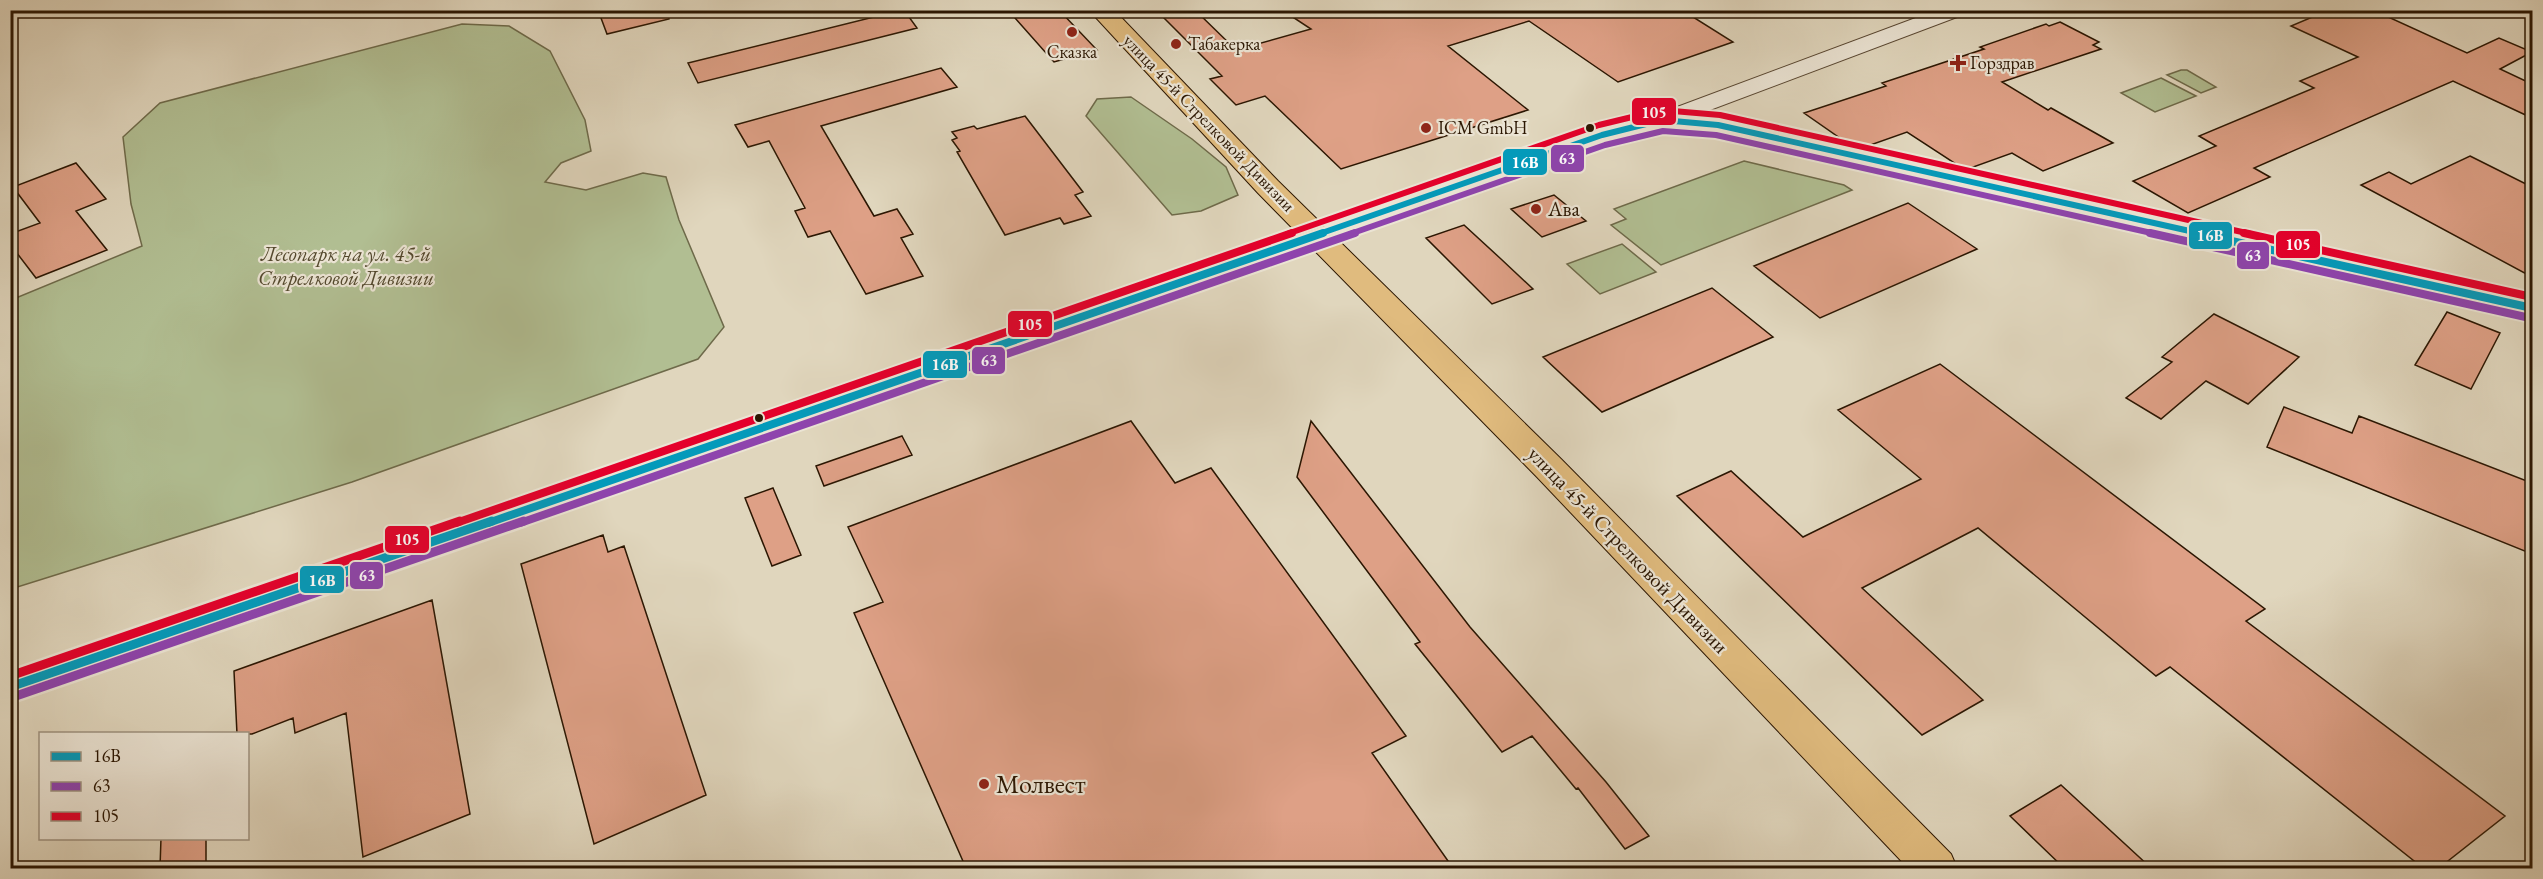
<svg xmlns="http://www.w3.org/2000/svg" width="2543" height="879" font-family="'EB Garamond',serif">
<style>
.green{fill:#b1be92;stroke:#6e6a4a;stroke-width:1.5}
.building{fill:#dea086;stroke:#2b1602;stroke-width:1.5}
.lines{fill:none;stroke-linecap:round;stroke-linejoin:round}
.minor-casing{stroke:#584631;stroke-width:2}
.major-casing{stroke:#2b1602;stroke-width:2}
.minor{fill:#ebe4d4;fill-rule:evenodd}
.major{fill:#e0bb7e;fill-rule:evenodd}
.bus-1-far2-casing{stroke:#ebe4d4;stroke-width:10}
.bus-1-far1-casing{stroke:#ebe4d4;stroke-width:12}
.bus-1-casing{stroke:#ebe4d4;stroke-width:14}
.bus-2-far2-casing{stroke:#ebe4d4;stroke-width:10}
.bus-2-far1-casing{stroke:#ebe4d4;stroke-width:12}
.bus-2-casing{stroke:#ebe4d4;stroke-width:14}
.bus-3-far2-casing{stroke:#ebe4d4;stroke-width:10}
.bus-3-far1-casing{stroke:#ebe4d4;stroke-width:12}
.bus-3-casing{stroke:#ebe4d4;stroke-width:14}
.bus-1-far2{stroke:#049aba;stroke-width:6}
.bus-1-far1{stroke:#049aba;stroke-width:8}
.bus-1{stroke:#049aba;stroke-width:9}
.bus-2-far2{stroke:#8e44ad;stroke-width:6}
.bus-2-far1{stroke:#8e44ad;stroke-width:8}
.bus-2{stroke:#8e44ad;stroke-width:9}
.bus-3-far2{stroke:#e4002b;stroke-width:6}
.bus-3-far1{stroke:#e4002b;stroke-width:8}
.bus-3{stroke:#e4002b;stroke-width:9}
.poi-dot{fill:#8f2418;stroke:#ebe4d4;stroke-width:2}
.bus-dot{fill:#2b1602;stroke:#ebe4d4;stroke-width:2}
.labels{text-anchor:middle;stroke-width:4.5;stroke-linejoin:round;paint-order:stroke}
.far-poi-label{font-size:18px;fill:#2b1602;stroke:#ebe4d4;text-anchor:start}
.far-street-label{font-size:18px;fill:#2b1602;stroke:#ebe4d4}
.poi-label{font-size:21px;fill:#2b1602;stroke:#ebe4d4;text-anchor:start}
.park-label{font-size:21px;font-style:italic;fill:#53482d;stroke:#ebe4d4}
.street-label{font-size:21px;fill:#2b1602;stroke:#ebe4d4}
.near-poi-label{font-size:26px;fill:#2b1602;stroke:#ebe4d4;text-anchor:start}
.line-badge{stroke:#ebe4d4;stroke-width:2}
.badge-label{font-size:16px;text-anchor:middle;font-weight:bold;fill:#fff}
</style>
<rect width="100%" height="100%" fill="#e0d6bd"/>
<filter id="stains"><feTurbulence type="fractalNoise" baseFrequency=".00333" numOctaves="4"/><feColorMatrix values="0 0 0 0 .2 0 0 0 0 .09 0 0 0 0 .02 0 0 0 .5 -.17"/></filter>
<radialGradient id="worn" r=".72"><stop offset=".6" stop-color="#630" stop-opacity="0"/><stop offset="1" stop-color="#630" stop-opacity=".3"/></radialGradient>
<path class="green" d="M462,24l47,2 41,25 35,69 6,31 -30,12 -16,19 41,8 57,-17 23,4 13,43 45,107 -26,32 -346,123 -341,107v-289l131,-54 -11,-42 -8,-67 37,-34z
M2181,70h6l29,17 -15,6 -34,-18z
M2161,78l35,18 -41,16 -34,-19z
M1131,97l61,42 34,28 12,28 -37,16 -29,4 -86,-99 11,-17z
M1744,161l100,24 8,5 -191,75 -50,-40 15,-6 -12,-10z
M1622,244l34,28 -56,22 -33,-30z"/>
<path class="building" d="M598,10h70l1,9 -62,15z
M902,10h2l13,18 -219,55 -10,-20z
M1008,10h51l38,40 -43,12z
M1156,10h39l41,40 75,-21 -29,-19h400l51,32 -115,40 -89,-61 -81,25 80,64 -187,59 -76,-73 -29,9 -26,-26 12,-3z
M2329,10h44l94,43 32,-15 33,14 -32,17 32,15v34l-79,-37 -199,87 16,9 -82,36 -55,-32 83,-35 -17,-10 115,-48 -14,-7 58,-24 -67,-31z
M2060,22l39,20 -6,3 8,4 -99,33 46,28 3,-2 62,35 -70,28 -31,-18 -47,17 -58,-38 -45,16 -12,-3 -46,-32 82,-27 -4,-3 102,-34 -4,-2 66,-23 3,2z
M941,68l16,19 -136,39 53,90 23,-7 16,25 -12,4 22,38 -57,18 -36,-63 -22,6 -13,-26 10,-3 -36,-67 -21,6 -13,-22z
M1025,116l58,76 -8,3 16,21 -27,8 -4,-6 -55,17 -48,-83 3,-1 -8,-11 5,-2 -5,-6 22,-6 3,3z
M2470,156l62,31v90l-171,-92 28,-13 22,12z
M76,163l30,36 -30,12 31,39 -71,28 -26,-34v-10l30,-11 -27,-36z
M1554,195l32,26 -44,16 -31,-28z
M1908,203l69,46 -157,69 -66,-52z
M1464,225l37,34 32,30 -41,15 -66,-66z
M1712,288l61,49 -171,75 -59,-55z
M2447,312l53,21 -29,56 -56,-24z
M2214,314l85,43 -51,47 -42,-23 -45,38 -35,-21 46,-36 -10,-5z
M1940,364l325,245 -19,12 259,195 -66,52h-16l-253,-201 -14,9 -178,-148 -116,60 121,112 -61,35 -245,-239 54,-25 72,66 118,-58 -83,-69z
M2284,407l68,26 7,-17 173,67v71l-265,-107z
M1131,421l44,62 36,-15 195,268 -34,17 81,115h-487l-112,-255 29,-11 -35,-75z
M1311,421l159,206 136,155 43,54 -24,13 -47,-61 -2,1 -44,-53 -30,16 -87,-108 5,-2 -123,-165z
M902,436l10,19 -88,31 -8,-20z
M773,488l28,67 -29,11 -27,-68z
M603,535l5,17 16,-6 82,249 -112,49 -73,-280z
M432,600l38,214 -107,43 -17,-144 -51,20 -2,-15 -41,16h-15l-3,-63z
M2061,785l90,83h-87l-54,-52z
M161,838h45v30h-46z"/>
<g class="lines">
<defs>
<path id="minor" d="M1937,10h31l-3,4 -271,102 24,2 814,181v18l-814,-185 -56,-5 -52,13 -1600,561v-29l827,-280 757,-262 67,-17z
M2518,10h14v8l-11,-4z"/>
<path id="major" d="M1089,10h25l164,171 283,278 390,395 6,14h-49l-371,-391 -279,-284z"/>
</defs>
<use href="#minor" class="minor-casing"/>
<use href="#major" class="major-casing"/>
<use href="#minor" class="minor"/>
<use href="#major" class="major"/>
<defs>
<path id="bus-1-far2" d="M1319,234l283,-99 60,-15 56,5 485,109"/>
<path id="bus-1-far1" d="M2196,233l336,75
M488,523l835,-290"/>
<path id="bus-1" d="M10,687l482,-166"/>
<path id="bus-2-far2" d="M1350,234l255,-89 58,-14 53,4 440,99"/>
<path id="bus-2-far1" d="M2150,233l380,85
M520,523l835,-290"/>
<path id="bus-2" d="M13,697l511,-176"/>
<path id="bus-3-far2" d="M1287,234l312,-109 62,-15 59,5 531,119"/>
<path id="bus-3-far1" d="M2244,233l288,64
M456,523l836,-290"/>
<path id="bus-3" d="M10,676l450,-155"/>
</defs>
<use href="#bus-1-far2" class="bus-1-far2-casing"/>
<use href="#bus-1-far1" class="bus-1-far1-casing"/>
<use href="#bus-1" class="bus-1-casing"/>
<use href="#bus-2-far2" class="bus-2-far2-casing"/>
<use href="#bus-2-far1" class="bus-2-far1-casing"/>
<use href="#bus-2" class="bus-2-casing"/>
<use href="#bus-3-far2" class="bus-3-far2-casing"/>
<use href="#bus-3-far1" class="bus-3-far1-casing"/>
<use href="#bus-3" class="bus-3-casing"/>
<use href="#bus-1-far2" class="bus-1-far2"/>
<use href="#bus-1-far1" class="bus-1-far1"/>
<use href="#bus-1" class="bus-1"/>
<use href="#bus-2-far2" class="bus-2-far2"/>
<use href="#bus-2-far1" class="bus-2-far1"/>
<use href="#bus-2" class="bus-2"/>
<use href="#bus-3-far2" class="bus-3-far2"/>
<use href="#bus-3-far1" class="bus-3-far1"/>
<use href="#bus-3" class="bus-3"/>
</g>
<g class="poi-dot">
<circle cx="1072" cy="32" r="6"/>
<circle cx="1176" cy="44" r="6"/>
<path d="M1955 54h6v6h6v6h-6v6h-6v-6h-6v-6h6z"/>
<circle cx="1426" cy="128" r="6"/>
<circle cx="1536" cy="209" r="6"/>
<circle cx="984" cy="784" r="6"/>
</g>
<g class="bus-dot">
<circle cx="1590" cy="128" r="5"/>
<circle cx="759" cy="418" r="5"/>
</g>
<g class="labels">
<g class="far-poi-label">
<text x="1188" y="50">Табакерка</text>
<text x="1072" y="58" text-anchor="middle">Сказка</text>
<text x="1970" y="69">Горздрав</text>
<text x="1438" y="134">ICM GmbH</text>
</g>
<g class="far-street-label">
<text transform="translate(1209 123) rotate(46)" y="6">улица 45-й Стрелковой Дивизии</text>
</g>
<g class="poi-label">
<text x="1548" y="216">Ава</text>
</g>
<g class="park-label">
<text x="346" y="261">Лесопарк на ул. 45-й<tspan x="346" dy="24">Стрелковой Дивизии</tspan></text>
</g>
<g class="street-label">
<text transform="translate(1628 550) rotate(46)" y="7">улица 45-й Стрелковой Дивизии</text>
</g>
<g class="near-poi-label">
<text x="996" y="793">Молвест</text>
</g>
</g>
<g class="line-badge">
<rect x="1631" y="97" width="46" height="29" rx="6" fill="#e4002b"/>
<rect x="1550" y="144" width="35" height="29" rx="6" fill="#8e44ad"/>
<rect x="1502" y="148" width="46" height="28" rx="6" fill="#049aba"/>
<rect x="2188" y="221" width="45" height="29" rx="6" fill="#049aba"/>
<rect x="2275" y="230" width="46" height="29" rx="6" fill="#e4002b"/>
<rect x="2236" y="241" width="34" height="29" rx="6" fill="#8e44ad"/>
<rect x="1007" y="310" width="46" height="28" rx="6" fill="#e4002b"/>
<rect x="971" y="346" width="35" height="29" rx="6" fill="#8e44ad"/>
<rect x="922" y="350" width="46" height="29" rx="6" fill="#049aba"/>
<rect x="384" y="525" width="46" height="29" rx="6" fill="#e4002b"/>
<rect x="349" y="561" width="35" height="29" rx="6" fill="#8e44ad"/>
<rect x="299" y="565" width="46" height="29" rx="6" fill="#049aba"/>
</g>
<g class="badge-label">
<text x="1654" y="118">105</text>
<text x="1567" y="164">63</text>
<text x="1525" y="168">16В</text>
<text x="2210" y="241">16В</text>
<text x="2298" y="250">105</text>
<text x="2253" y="261">63</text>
<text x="1030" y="330">105</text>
<text x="989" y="366">63</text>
<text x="945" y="370">16В</text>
<text x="407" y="545">105</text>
<text x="367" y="581">63</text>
<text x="322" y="586">16В</text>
</g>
<rect width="2543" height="879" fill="none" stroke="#e0d6bd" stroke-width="36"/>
<rect x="12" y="12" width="2519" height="855" fill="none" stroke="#2b1602" stroke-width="3"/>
<rect x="18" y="18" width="2507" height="843" fill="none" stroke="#2b1602" stroke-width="1.5"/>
<rect x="39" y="732" width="210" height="108" fill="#ebe4d4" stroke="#9e9280" stroke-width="1.5"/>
<rect x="51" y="752" width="30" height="9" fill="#049aba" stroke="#9e9280" stroke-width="1.5"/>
<text x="93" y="762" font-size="18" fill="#2b1602">16В</text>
<rect x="51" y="782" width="30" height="9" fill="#8e44ad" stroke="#9e9280" stroke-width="1.5"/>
<text x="93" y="792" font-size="18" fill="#2b1602">63</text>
<rect x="51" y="812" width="30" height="9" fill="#e4002b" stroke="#9e9280" stroke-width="1.5"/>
<text x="93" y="822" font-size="18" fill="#2b1602">105</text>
<rect width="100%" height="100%" filter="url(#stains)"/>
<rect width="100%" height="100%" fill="url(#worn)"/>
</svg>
